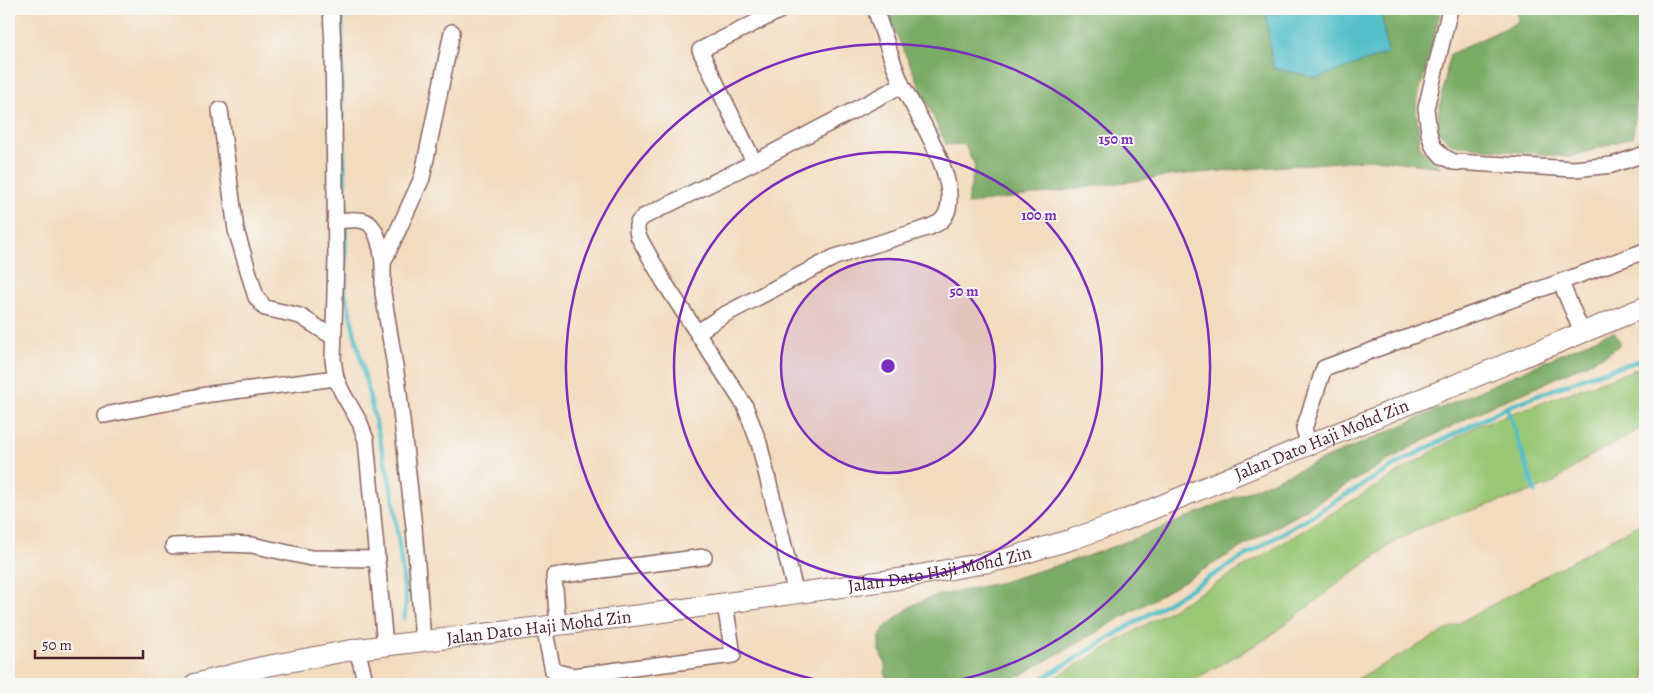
<svg xmlns="http://www.w3.org/2000/svg" width="1654" height="693" font-family="Alegreya,serif">
<style>
.green{fill:#99c775;stroke:#727350}
.forest{fill:#7aac66;stroke:#626648}
.water{fill:#52bfc9;stroke:#4e6f7a}
.lines{fill:none;stroke-linecap:round;stroke-linejoin:round}
.stream{stroke:#52bfc9;stroke-width:4.5}
.street-casing{stroke:#85615e;stroke-width:18}
.secondary-casing{stroke:#85615e;stroke-width:22}
.street{stroke:#fff;stroke-width:15}
.secondary{stroke:#fff;stroke-width:20}
.ring{fill:none;stroke:#7b2cbf;stroke-width:2.5}
.labels{text-anchor:middle;stroke-width:4;stroke-linejoin:round;paint-order:stroke}
.street-label{font-size:18px;fill:#4a1f2b;stroke:#f6f6f2}
.centre{fill:#7b2cbf;stroke:#f6f6f2;stroke-width:2.5}
.ring-label{font-size:15px;text-anchor:middle;font-weight:bold;fill:#7b2cbf;stroke:#f6f6f2;stroke-width:4;stroke-linejoin:round;paint-order:stroke}
</style>
<rect width="100%" height="100%" fill="#f6f6f2"/>
<filter id="ink" filterUnits="userSpaceOnUse"><feTurbulence type="fractalNoise" baseFrequency=".02" numOctaves="2"/><feDisplacementMap in="SourceGraphic" scale="10" xChannelSelector="R" yChannelSelector="G"/><feConvolveMatrix kernelMatrix="1 2 1 2 8 2 1 2 1" color-interpolation-filters="sRGB"/></filter>
<filter id="wash" filterUnits="userSpaceOnUse"><feTurbulence type="fractalNoise" baseFrequency=".0096" numOctaves="4" result="noise"/><feDisplacementMap in="SourceGraphic" scale="20" xChannelSelector="R" yChannelSelector="G"/><feGaussianBlur stdDeviation="1.12" result="paint"/><feColorMatrix in="noise" values="0 0 0 0 0 0 0 0 0 0 0 0 0 0 0 0 0 1.4 0 .05"/><feComposite in="paint" operator="in"/></filter>
<g filter="url(#wash)">
<rect width="100%" height="100%" fill="#f3dbbe"/>
<path class="green" d="M1645,366v60l-60,33 -34,25 -30,11 -87,27 -35,17 -54,39 -79,61 -80,45h-142l190,-111 206,-126 39,-22z
M1645,521v163h-297z"/>
<path class="forest" d="M885,9h556l-25,97 4,43 21,18 -65,-8 -192,15 -217,30 8,-38 -11,-22 -18,1z
M1517,9h128l-12,128 -64,20 -117,-12 -14,-14v-16l12,-61 68,-32z
M1614,332l6,10 -2,4 -9,7 -83,39 -29,11 -91,47 -264,156 -137,78h-119l-1,-20 -6,-14v-11l5,-11 27,-22 20,-9 68,-14 88,-27 68,-25 221,-94 228,-102z"/>
<path class="water" d="M1300,9h80l8,44 -71,25 -44,-10 -7,-53z"/>
<g class="lines">
<path class="stream" d="M342,9v97l4,107 -1,79 48,204 13,106 -2,16
M1507,407l28,85
M1033,684l369,-223 105,-54 82,-31 56,-17"/>
</g>
</g>
<g filter="url(#ink)">
<g class="lines">
<defs>
<path id="street" d="M331,9l2,38 3,212 -3,101 3,18 6,14 18,31 6,17 19,206
M1450,9l-24,99 3,25 4,13 9,10 12,6 120,7 38,-4 33,-11
M220,110l16,120 20,67 9,11 35,8 33,21
M754,162l-54,-112 83,-41
M335,221c8,0 21,-3 29,0 13,3 18,30 19,42
M1561,283l21,49
M698,332l24,-16 113,-59 95,-30c3,-2 7,-3 10,-5 31,-27 -25,-110 -38,-137 -11,-25 -18,-51 -27,-76
M105,415l106,-21 125,-16
M1309,444l-5,-15 20,-61 321,-117
M173,546l55,-2 24,1 59,13 67,1
M796,595l-37,-152 -14,-37 -81,-124 -26,-46c-2,-9 -2,-13 5,-19l118,-58 141,-74
M558,625l-4,-49 150,-19
M544,627l9,44 20,5 160,-21 -8,-51
M423,641l-9,-114 -16,-142 -15,-92v-30l39,-85 30,-146
M357,649l9,35"/>
<g id="secondary">
<path id="s1" d="M195,684l67,-17 95,-18 284,-34 257,-36 107,-20 68,-20 50,-18 522,-214"/>
</g>
</defs>
<use href="#street" class="street-casing"/>
<use href="#secondary" class="secondary-casing"/>
<use href="#street" class="street"/>
<use href="#secondary" class="secondary"/>
</g>
</g>
<circle cx="888" cy="366" r="107" fill="#7b2cbf" fill-opacity=".12"/>
<g class="ring">
<circle cx="888" cy="366" r="107"/>
<circle cx="888" cy="366" r="214"/>
<path d="M838 684A322 322 0 1 1 938 684"/>
</g>
<g class="labels">
<g class="street-label">
<text dy="6" stroke="none"><textPath href="#s1" startOffset="1159">Jalan Dato Haji Mohd Zin</textPath></text>
<text dy="6" stroke="none"><textPath href="#s1" startOffset="754">Jalan Dato Haji Mohd Zin</textPath></text>
<text dy="6" stroke="none"><textPath href="#s1" startOffset="349">Jalan Dato Haji Mohd Zin</textPath></text>
</g>
</g>
<circle cx="888" cy="366" r="8" class="centre"/>
<g class="ring-label">
<text x="1116" y="144">150 m</text>
<text x="1039" y="220">100 m</text>
<text x="964" y="296">50 m</text>
</g>
<rect width="1654" height="693" fill="none" stroke="#f6f6f2" stroke-width="30"/>
<path d="M35 650v8h108v-8" fill="none" stroke="#4a1f2b" stroke-width="2.5"/>
<text x="42" y="650" font-size="15" fill="#4a1f2b" stroke="#f6f6f2" stroke-width="4" paint-order="stroke">50 m</text>
</svg>
